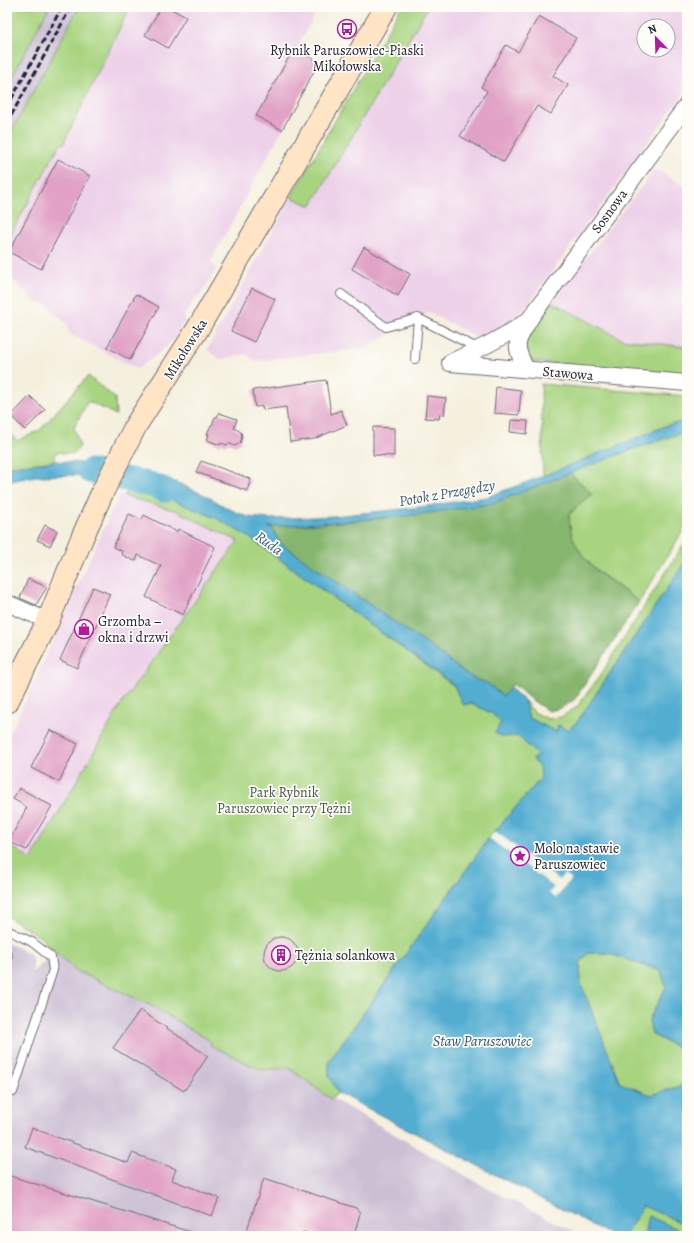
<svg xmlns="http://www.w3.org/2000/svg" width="694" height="1243" font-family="Alegreya,serif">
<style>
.built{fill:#edd1e9;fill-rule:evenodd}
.industrial{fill:#ccbfd4}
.green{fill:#a8d480;stroke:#657b5e}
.forest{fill:#86b66e;stroke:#546c54}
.water{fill:#53add1;stroke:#3a6886}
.pier{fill:#f5f0de}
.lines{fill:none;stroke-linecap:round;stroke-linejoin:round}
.river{stroke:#53add1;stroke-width:25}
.building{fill:#e1a2c6}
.lane-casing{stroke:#6c6a74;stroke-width:10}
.street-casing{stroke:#6c6a74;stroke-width:18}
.secondary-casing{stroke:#6c6a74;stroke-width:24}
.lane{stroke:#fff;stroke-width:8}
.street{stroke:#fff;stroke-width:16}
.secondary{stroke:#ffe4c6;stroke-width:22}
.rail{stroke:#22223b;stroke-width:3;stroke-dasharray:6 3;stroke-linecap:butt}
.labels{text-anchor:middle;stroke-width:3.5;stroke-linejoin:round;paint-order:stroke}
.poi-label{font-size:14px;fill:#22223b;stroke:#fdfcf7;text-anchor:start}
.street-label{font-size:14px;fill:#22223b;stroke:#fdfcf7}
.park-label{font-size:14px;fill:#4a5750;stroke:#fdfcf7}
.water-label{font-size:15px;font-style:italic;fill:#365a77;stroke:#fdfcf7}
</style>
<rect width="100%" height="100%" fill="#fdfcf7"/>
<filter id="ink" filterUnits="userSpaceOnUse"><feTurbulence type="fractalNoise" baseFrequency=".025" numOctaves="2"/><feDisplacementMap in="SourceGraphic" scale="8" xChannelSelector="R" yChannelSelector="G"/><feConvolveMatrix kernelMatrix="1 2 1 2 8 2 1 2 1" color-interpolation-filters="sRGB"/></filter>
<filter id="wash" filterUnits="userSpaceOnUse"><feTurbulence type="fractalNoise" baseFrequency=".012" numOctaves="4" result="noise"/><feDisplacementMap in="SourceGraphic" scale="16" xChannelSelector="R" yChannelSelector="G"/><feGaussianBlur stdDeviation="0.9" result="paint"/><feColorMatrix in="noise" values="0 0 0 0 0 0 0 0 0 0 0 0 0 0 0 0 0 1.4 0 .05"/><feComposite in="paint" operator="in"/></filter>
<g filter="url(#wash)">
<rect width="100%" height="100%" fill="#f5f0de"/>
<path class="built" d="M130,7h189l-23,42 23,13 -108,199 5,8 -16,27 -5,2 -11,18 1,5 -10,17 -21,19 -17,12 -67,-35 -3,-10 -21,-20 -10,-2 -29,-28v-33l53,-97 5,-1v-3z
M428,7h259v82l-162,219 -10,10 -16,11 -13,7 -10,1 -47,-25 -64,36 -110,13 -8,-7 -27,5 -13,-9 84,-153 20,9zM644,26h24v24h-24z
M655,169l32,19v159l-65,-8 -70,-37z
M119,495l58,16 61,29 -116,163 -91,157 -24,-17v-106l11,-20z"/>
<path class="industrial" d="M49,7h30l-72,133v-54z
M7,943l24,11 2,13 -1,5 24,-20 19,18 79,37 59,35 -3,3 51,25 28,-2 34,25 164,95 96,48h-576z"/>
<path class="green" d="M7,7h42l-42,79z
M79,7h51l-65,133v3l-5,1 -53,97v-101z
M401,7h27l-117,199 -20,-9z
M552,302l70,37 65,8v29l-153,-14 -6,-4 -4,-17z
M88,376l27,22 1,17 -28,-14 -14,27 6,18 -6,8 -18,-2 -2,9c-16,3 -31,3 -47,6v-37l10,11 23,-11z
M541,384l146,12v25l-19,4 -125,51z
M687,431v93l-48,78c-29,-24 -71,-43 -70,-87l9,-10 14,-11 -22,-21 55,-21z
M132,483l86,36 31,18 205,149 9,19 8,-2 20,10 11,9 -6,11 6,4 16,-1 20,20 -5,3 7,10 1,9 -52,60 -160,223v15l9,17 -7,6 -42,-31 -28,2 -51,-25 2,-3 -58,-35 -79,-37 -35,-33 -33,-21v-40l2,-2 -2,-2v-29l24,17 91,-157 116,-162 -61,-30 -53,-15z
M687,539v20l-110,163 -9,8 -11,2 -28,-14 -5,-18 10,12 14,7 13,-2 16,-10 25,-34z
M588,953h19l54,18 5,16 -17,33 3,15 27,13 8,9v27l-36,11 -31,-12 -39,-99 -1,-21z
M643,1206l39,17 1,13h-7l1,-7 -29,-13 -4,20h-19z"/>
<path class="forest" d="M570,473l22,21 -14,11 -9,10c0,25 16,49 37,63 11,8 22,15 33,24l-64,97c-8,6 -17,11 -27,12l-19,-13 -16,-14 -10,13 -16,-14 -10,-3 -11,-6 -31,-24 -156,-108 -6,-13 -5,-2 52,-3 86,-8 85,-12z"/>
<path class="water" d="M687,421v10l-62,21 -134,52 -85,12 -138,11 5,2 6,13 156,108 31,24 11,6 10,3 16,13 7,-8 14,12 5,18 27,14 2,-7 10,5 9,-8 110,-163v498l-8,-9 -27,-14 -3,-14 17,-33 -5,-16 -54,-18h-19l-8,10 1,21 39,99 31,12 36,-11v152h-4l-1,-13 -39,-17 -18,30h-12l-275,-143 -9,-17v-15l160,-223 52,-60 -1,-9 -7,-10 5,-3 -20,-20 -16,1 -7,-4 6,-11 -10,-9 -20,-10 -8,2 -9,-20 -205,-148 -31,-18 -86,-36 7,-13 39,13 31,14 18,11 21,9 21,2 65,-3 87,-9 66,-10 56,-21 125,-51z
M54,461l54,4 -7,14 -24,-4 -42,1 -28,6v-15c16,-3 31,-3 47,-6z
M648,1216l29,13 -1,7h-32z"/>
<path class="pier" d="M495,831l64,49 5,-6 7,5 -15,19 -7,-5 5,-6 -65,-49z"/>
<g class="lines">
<path class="river" d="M90,471l62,14 13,5"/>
</g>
<g id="blocks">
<path class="building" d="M161,7h7l18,10 -18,31 -23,-13z
M539,16l37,22 -23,38 15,9 -17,29 -14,-8 -33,56 -44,-26 27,-45 -6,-4 25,-42 12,7z
M294,48l25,14 -37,68 -26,-14z
M58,159l32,17 -49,93 -32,-17z
M364,247l46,27 -12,22 -46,-27z
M252,288l23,11 -21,43 -23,-11z
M136,294l23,13 -29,53 -23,-13z
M326,380l5,34 10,-4 6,15 -33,14 -24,3 -4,-35 -23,3 -1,-4 -7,1 -2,-17z
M496,387l25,3 -2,25 -25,-2z
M30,396l15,14 -20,20 -14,-14z
M427,396l19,2 -2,17 -4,-1 -1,5 -14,-1z
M219,413l18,6 -3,9 7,4 1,5 -2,6 -5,3 -7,-3 -1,2 -6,-2 -1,2 -13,-5 2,-6h-2l4,-9h1l3,-8h2z
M511,420l17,1 -1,13 -17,-2z
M373,427l21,1v28l-21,-1z
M201,461l50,18 -4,12 -51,-19z
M129,514l13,6 2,-5 33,17 1,-3 37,18 -32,68 -37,-18 15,-31 -23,-11 -2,6 -4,-1 -11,-6 1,-3 -9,-4z
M45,525l12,6 -7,15 -13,-6z
M28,579l19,8 -11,18 -16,-7z
M93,587l17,7 -33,74 -17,-8z
M50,730l28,14 -19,38 -28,-14z
M19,788l33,18 -26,44 -17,-9 18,-34 -14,-8z
M264 954a17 17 0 1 1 34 0a17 17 0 1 1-34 0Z
M140,1010l68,46 -24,35 -71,-43z
M32,1128l96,35 4,-10 44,16 -4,11 47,18 -7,18 -187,-69z
M7,1175l187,58v3h-187z
M264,1178l92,30 4,5 -6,23h-39l-12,-4 -2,4h-56z"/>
</g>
</g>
<g filter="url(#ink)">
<use href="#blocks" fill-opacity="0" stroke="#6c6a74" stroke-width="1"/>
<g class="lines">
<defs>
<path id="lane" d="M341,294l45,33 32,-9 -3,41
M418,318l61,31
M7,930l25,12 19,15 2,13 -40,122
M7,956h1"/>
<path id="street" d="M451,362c26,-12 52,-24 76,-41
M450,363l237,20
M526,369c-14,-27 -9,-27 5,-52l156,-212
M7,603l41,18"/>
<path id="secondary" d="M7,702l41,-81 34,-83 21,-47 33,-66 61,-95 189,-323"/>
</defs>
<use href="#lane" class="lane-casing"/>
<use href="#street" class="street-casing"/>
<use href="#secondary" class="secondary-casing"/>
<use href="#lane" class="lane"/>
<use href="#street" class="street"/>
<use href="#secondary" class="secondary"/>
<path class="rail" d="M7,107l55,-100
M7,123l64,-116"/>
</g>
</g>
<defs>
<symbol id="bus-ring" viewBox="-11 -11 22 22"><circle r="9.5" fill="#fdfcf7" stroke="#b5179e" stroke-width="1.5"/><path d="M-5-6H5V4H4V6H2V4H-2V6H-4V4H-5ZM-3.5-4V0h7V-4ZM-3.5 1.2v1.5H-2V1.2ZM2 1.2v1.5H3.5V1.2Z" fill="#b5179e"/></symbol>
<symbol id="shop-ring" viewBox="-11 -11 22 22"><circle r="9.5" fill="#fdfcf7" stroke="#b5179e" stroke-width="1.5"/><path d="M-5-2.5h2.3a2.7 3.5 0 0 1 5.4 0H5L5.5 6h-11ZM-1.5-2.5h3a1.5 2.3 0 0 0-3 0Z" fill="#b5179e"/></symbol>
<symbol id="sight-ring" viewBox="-11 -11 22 22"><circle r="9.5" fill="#fdfcf7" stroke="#b5179e" stroke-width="1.5"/><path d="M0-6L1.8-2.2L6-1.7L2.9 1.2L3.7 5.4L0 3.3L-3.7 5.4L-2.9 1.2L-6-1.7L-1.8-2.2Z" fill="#b5179e"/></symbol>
<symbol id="building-ring" viewBox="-11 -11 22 22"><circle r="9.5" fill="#fdfcf7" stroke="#b5179e" stroke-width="1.5"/><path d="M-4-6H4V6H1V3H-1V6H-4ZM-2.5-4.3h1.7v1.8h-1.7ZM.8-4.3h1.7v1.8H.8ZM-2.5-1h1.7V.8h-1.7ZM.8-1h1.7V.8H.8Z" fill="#b5179e"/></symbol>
</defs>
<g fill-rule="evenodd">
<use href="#bus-ring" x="336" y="18" width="22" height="22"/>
<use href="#shop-ring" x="73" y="618" width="22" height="22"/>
<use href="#sight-ring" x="509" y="845" width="22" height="22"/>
<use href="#building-ring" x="270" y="944" width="22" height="22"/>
</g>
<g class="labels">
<g class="poi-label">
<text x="347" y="55" text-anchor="middle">Rybnik Paruszowiec-Piaski<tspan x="347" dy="16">Mikołowska</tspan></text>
<text x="98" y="626">Grzomba –<tspan x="98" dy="16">okna i drzwi</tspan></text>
<text x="534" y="853">Molo na stawie<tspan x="534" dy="16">Paruszowiec</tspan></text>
<text x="295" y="960">Tężnia solankowa</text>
</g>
<g class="street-label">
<text transform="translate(609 211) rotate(-54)" y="5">Sosnowa</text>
<text transform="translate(185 349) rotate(-58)" y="5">Mikołowska</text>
<text transform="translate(568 373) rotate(5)" y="5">Stawowa</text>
</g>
<g class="park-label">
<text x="284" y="797">Park Rybnik<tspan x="284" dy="16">Paruszowiec przy Tężni</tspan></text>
</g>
<g class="water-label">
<text transform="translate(447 493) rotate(-10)" y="5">Potok z Przegędzy</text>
<text transform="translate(269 543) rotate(36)" y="5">Ruda</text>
<text x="482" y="1046">Staw Paruszowiec</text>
</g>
</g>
<rect width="694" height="1243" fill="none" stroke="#fdfcf7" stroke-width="24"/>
<g transform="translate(656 38) rotate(337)"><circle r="19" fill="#fdfcf7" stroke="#a5a5ac"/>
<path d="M0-3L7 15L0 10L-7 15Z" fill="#b5179e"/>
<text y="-6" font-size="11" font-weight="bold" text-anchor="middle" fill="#22223b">N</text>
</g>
</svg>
